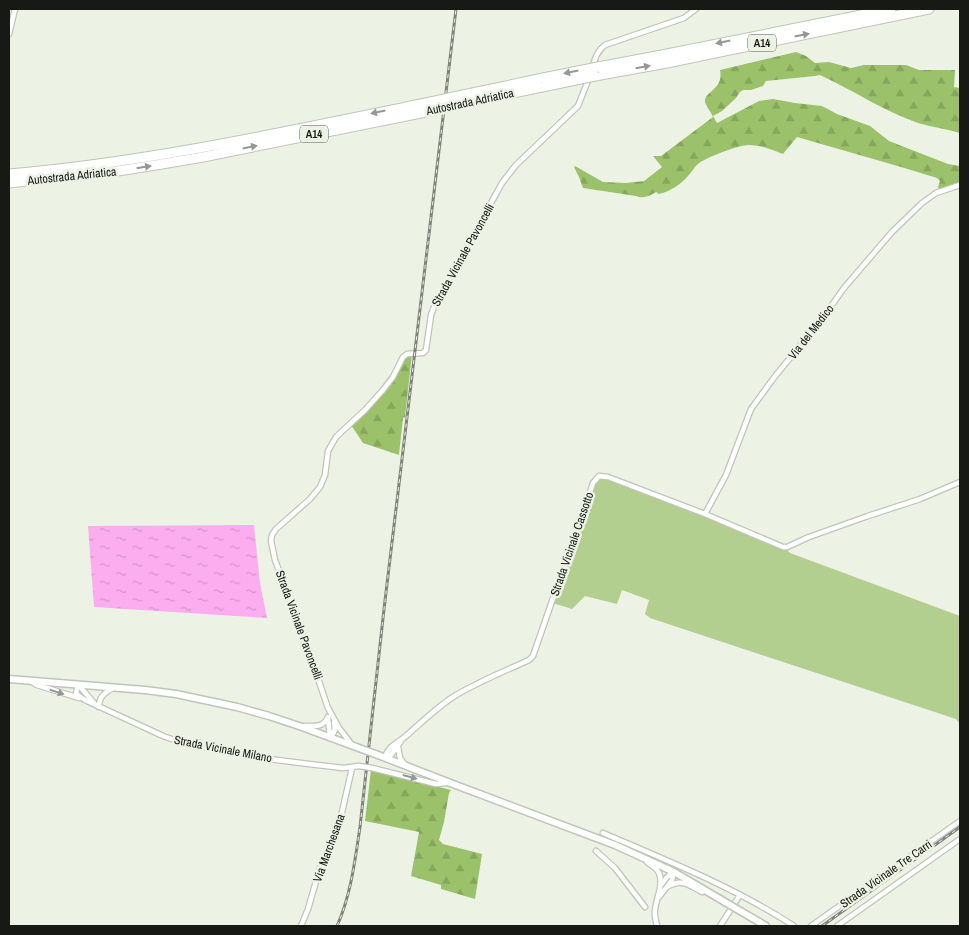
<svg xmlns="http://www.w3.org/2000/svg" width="969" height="935" font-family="'Archivo Narrow',sans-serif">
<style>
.green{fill:#b2cf90}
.forest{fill:url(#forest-firs)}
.water{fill:url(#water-ripples)}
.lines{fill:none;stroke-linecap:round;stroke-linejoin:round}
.street-casing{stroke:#bfc5b8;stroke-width:7}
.secondary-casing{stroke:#bfc5b8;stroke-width:9}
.highway-casing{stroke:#bfc5b8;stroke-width:11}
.street{stroke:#fff;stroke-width:4.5}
.secondary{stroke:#fff;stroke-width:6}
.highway{stroke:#fff;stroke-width:9}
.rail-casing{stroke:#7f837a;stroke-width:3}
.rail{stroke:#ecf3e5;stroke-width:1;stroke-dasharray:4;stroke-linecap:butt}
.street-bridge-casing{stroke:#bfc5b8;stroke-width:7;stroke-linecap:butt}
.secondary-bridge-casing{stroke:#bfc5b8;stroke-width:9;stroke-linecap:butt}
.highway-bridge-casing{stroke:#bfc5b8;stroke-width:11;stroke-linecap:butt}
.street-bridge{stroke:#fff;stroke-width:4.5}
.secondary-bridge{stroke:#fff;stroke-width:6}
.highway-bridge{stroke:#fff;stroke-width:9}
.oneway{fill:#979895}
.labels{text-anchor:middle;stroke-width:5;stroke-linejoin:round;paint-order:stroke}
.shield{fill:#ecf3e5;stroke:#575a53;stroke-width:1}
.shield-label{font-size:11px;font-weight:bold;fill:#171914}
.street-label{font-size:12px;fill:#171914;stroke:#ecf3e5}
</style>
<defs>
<pattern id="forest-firs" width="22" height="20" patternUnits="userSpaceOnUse" patternTransform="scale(1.25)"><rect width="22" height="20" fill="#9bc26a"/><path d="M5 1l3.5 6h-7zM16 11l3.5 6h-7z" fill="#85a65b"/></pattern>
<pattern id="water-ripples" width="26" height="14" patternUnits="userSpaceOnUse" patternTransform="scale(1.25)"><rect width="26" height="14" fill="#fbadef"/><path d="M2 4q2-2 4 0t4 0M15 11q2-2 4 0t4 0" fill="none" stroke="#d694cc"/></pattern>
</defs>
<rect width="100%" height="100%" fill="#ecf3e5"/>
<path class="green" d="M605,477l163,65 21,5 -1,4 2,2 170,63v108l-4,-5 -306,-101 -5,-4 4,-14 -27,-10 -5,14 -32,-8 -13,13 -19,-6 42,-121z"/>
<path class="forest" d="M796,52l10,4 9,7 14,-1 22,6 13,-3h42l13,5h36l-1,17 6,1v45c-14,-4 -28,-6 -42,-10 -35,-12 -65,-33 -98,-48l-5,1 -49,5 -3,5 -12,4h-8l-3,2 -4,6 -14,13 -9,5 4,7 42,-22 14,-2 22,4 27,3 15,8 33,12 19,15 59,23 12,2v16l-21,7 -1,-2 2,-6 -3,-3 -36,-11 -104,-30 -14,17c-11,-4 -22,-9 -34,-9 -8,-1 -45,13 -51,19 -4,3 -6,8 -10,12 -8,9 -17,15 -29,18l-3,-2c-6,4 -13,7 -20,4l-53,-8 -4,-11 -5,-10 1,-1 28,16 23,1 18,-2 18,-14 -9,-11h8l52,-39c-2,-5 -7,-11 -8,-15 -1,-11 19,-12 15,-32z
M412,354l-7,63 -2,1 -4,37 -36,-12 -12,-18 17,-18 37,-50z
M371,770l80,20 -2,3 -5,29 -5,18 4,4 39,10 -7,45 -34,-10v-4l-30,-9 8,-44 -54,-11z"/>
<path class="water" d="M254,525l6,58 7,35 -173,-11 -6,-81z"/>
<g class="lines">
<defs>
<path id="street" d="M9,34l6,-25
M592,68c3,-9 5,-17 13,-23l79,-27 12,-9
M705,514l21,-39 25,-66 25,-34 46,-56 22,-31 48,-56 30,-29 14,-10 24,-8
M32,682l5,3 42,13
M78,685l-2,8 3,3 6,4 78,36 20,7 78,15 48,6 34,4 16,-2
M79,685l3,4 12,14
M99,707c0,-10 5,-14 14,-19
M328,718l2,19
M304,726c11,0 19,2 24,-9
M330,737c5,-4 6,-8 4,-14
M352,745l-13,-17 -11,-20 -19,-56 -34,-92 -4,-19 1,-6 4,-6 34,-30 10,-12 5,-12 3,-24 8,-14 29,-27 18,-20 10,-13 10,-20 4,-3 16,-1 3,-3 5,-35 3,-8 68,-124 14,-18 62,-59 11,-28
M398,747l2,11 5,7
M385,757c3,-11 13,-14 21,-21 15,-13 30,-28 47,-39 24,-15 50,-25 76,-37l4,-4 60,-173 6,-7 9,1 97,37 78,33h4l22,-10 59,-21 52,-17 40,-17
M385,757l6,-2 10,-14
M372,768l64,16 10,-1
M603,833c65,28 131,54 191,93
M596,851l19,17 30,39
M647,862c4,3 10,6 12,11 5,11 -3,26 -4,37 -1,6 1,11 2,16
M661,885l6,-8 7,-5
M667,887c15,-9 22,-2 35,5
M659,897l13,-17 2,-8
M301,926l7,-17 11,-38 21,-50 12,-53
M720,926l20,-31
M811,926l149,-105
M837,926l123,-87"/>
<path id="secondary" d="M9,679l136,11 31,4 61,13 32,9 33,11 57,21
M378,755l75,29 162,61 59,27 51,30
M742,912l24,14"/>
<path id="highway" d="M598,67l64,-12 229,-46
M595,76l72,-13 262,-54
M463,95l80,-17
M461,104l81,-17
M9,174c141,-12 279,-43 417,-71
M9,183l109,-12 44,-7 41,-7 223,-45"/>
</defs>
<use href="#street" class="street-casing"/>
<use href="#secondary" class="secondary-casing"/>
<use href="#highway" class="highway-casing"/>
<use href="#street" class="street"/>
<use href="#secondary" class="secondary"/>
<use href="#highway" class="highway"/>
<defs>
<path id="rail" d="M337,926c14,-31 18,-66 23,-99l24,-218 72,-600
M822,926l138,-99"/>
</defs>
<use href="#rail" class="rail-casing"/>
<use href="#rail" class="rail"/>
<defs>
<path id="street-bridge" d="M359,766l13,2"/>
<path id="secondary-bridge" d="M359,748l19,7
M725,902l17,10"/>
<path id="highway-bridge" d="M543,78l55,-11
M542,87l53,-11
M426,103l37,-8
M426,112l35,-8"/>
</defs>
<use href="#street-bridge" class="street-bridge-casing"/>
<use href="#secondary-bridge" class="secondary-bridge-casing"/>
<use href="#highway-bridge" class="highway-bridge-casing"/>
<use href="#street-bridge" class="street-bridge"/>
<use href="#secondary-bridge" class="secondary-bridge"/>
<use href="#highway-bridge" class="highway-bridge"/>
</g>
<defs><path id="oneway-solid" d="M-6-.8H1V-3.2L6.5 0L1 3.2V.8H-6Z" transform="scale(1.25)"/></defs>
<g class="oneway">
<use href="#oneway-solid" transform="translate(802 35) rotate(-11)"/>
<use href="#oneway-solid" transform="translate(723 42) rotate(168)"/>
<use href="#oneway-solid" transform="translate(643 67) rotate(-10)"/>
<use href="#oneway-solid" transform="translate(571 72) rotate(168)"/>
<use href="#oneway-solid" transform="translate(378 112) rotate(168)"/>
<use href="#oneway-solid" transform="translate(250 147) rotate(-11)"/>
<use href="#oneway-solid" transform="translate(144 167) rotate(-9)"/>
<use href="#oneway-solid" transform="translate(57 692) rotate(17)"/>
<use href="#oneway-solid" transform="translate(410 777) rotate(15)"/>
</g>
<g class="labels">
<g class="shield">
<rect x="748" y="34.5" width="28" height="17" rx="4"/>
<rect x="300" y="125.5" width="28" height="17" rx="4"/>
</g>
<g class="shield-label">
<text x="762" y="47">A14</text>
<text x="314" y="138">A14</text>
</g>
<g class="street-label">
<text transform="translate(470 102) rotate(-12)" y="4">Autostrada Adriatica</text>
<text transform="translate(72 176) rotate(-6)" y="4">Autostrada Adriatica</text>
<text transform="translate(463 255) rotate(-61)" y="4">Strada Vicinale Pavoncelli</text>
<text transform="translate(811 332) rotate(-52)" y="4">Via del Medico</text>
<text transform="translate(572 544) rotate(-71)" y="4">Strada Vicinale Cassotto</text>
<text transform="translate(299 625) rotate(70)" y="4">Strada Vicinale Pavoncelli</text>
<text transform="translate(223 749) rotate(11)" y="4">Strada Vicinale Milano</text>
<text transform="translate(329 848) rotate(-70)" y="4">Via Marchesana</text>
<text transform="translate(886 874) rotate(-35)" y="4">Strada Vicinale Tre Carri</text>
</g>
</g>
<rect width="969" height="935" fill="none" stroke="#171914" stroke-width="20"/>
</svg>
